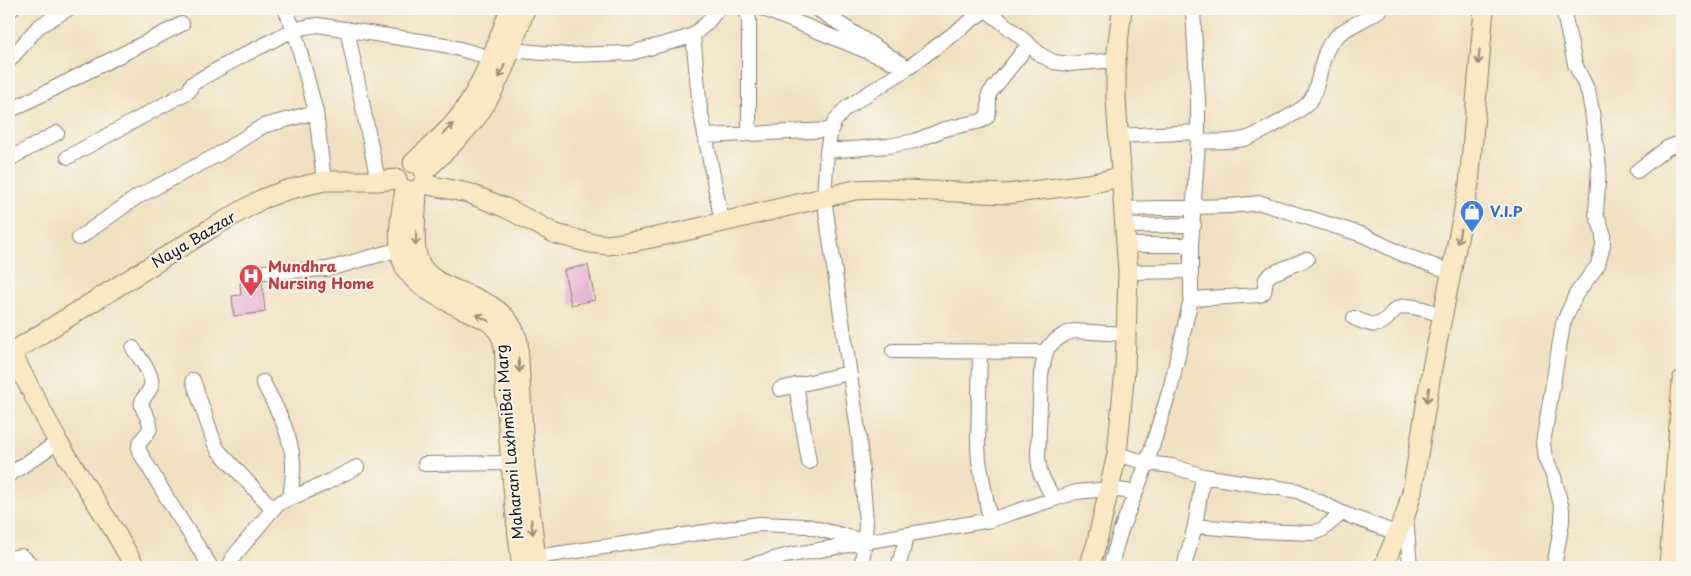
<svg xmlns="http://www.w3.org/2000/svg" width="1691" height="576" font-family="'Playpen Sans',sans-serif">
<style>
.building{fill:#e2afd5}
.lines{fill:none;stroke-linecap:round;stroke-linejoin:round}
.street-casing{stroke:#867e70;stroke-width:16}
.secondary-casing{stroke:#867e70;stroke-width:21}
.street{stroke:#fff;stroke-width:14}
.secondary{stroke:#fae7c3;stroke-width:19}
.oneway{stroke:#968c78}
.labels{text-anchor:middle;stroke-width:4;stroke-linejoin:round;paint-order:stroke}
.shop-label{font-size:15px;font-weight:bold;fill:#366cbe;stroke:#fbf7ec;text-anchor:start}
.street-label{font-size:15px;fill:#1c1c1c;stroke:#fbf7ec}
.health-label{font-size:15px;font-weight:bold;fill:#be3a42;stroke:#fbf7ec;text-anchor:start}
</style>
<rect width="100%" height="100%" fill="#fbf7ec"/>
<filter id="ink" filterUnits="userSpaceOnUse"><feTurbulence type="fractalNoise" baseFrequency=".02" numOctaves="2"/><feDisplacementMap in="SourceGraphic" scale="10" xChannelSelector="R" yChannelSelector="G"/><feConvolveMatrix kernelMatrix="1 2 1 2 8 2 1 2 1" color-interpolation-filters="sRGB"/></filter>
<filter id="wash" filterUnits="userSpaceOnUse"><feTurbulence type="fractalNoise" baseFrequency=".0096" numOctaves="4" result="noise"/><feDisplacementMap in="SourceGraphic" scale="20" xChannelSelector="R" yChannelSelector="G"/><feGaussianBlur stdDeviation="1.12" result="paint"/><feColorMatrix in="noise" values="0 0 0 0 0 0 0 0 0 0 0 0 0 0 0 0 0 1.4 0 .05"/><feComposite in="paint" operator="in"/></filter>
<g filter="url(#wash)">
<rect width="100%" height="100%" fill="#f1e1c3"/>
<g id="blocks">
<path class="building" d="M588,265l7,35 -24,5 -7,-35z
M262,280l3,32 -31,4 -2,-20 9,-1 -1,-12z"/>
</g>
</g>
<g filter="url(#ink)">
<use href="#blocks" fill-opacity="0" stroke="#867e70" stroke-width="1"/>
<g class="lines">
<defs>
<path id="street" d="M285,9l9,20 22,83 8,69
M746,9l3,11v114
M764,9l144,59 -91,-59
M985,9l32,25 24,21 13,7 15,2 47,-4
M9,10l3,-1
M347,29l31,152
M693,35l7,74 22,113
M510,50l57,5 64,-2 51,-14 11,-4 14,-12 11,-14
M9,61l29,-34 30,-18
M9,111l173,-87
M705,136l126,-6
M1118,136l80,-4
M1198,141c16,1 31,1 46,-2 12,-3 60,-29 66,-38 3,-4 5,-10 6,-14 6,-17 6,-37 20,-50 12,-12 31,-17 45,-28
M827,151l61,-5 27,-5 30,-12 36,-8 6,-4 2,-8v-15l40,-50
M68,157l121,-66 3,-7c24,-14 47,-27 72,-39 18,-10 34,-18 54,-20l127,20 47,13
M9,159l48,-26
M1637,171l30,-23 15,-6
M1124,209l105,-3 32,-3 102,32 41,20 47,17
M1125,226l69,-1
M79,238l58,-41 82,-43 44,-28 53,-14
M1126,245h65
M263,272l65,-3 72,-20
M1128,272l62,-1
M1191,299l69,-4 4,-3 2,-13 5,-5 36,-15
M1354,318c17,7 24,12 37,-4 3,-4 5,-6 10,-7 12,-3 30,5 42,8
M133,348c6,10 21,26 18,38 -1,7 -11,12 -9,20 2,8 9,13 8,22 -3,9 -13,12 -11,23l31,52 41,64
M893,351l153,1
M980,352l-2,92 1,17 11,59
M193,380l21,62 4,8 55,59
M263,382c13,25 28,51 30,80 1,12 -2,24 -3,36
M796,385l13,77
M780,389l69,-16
M1117,454l30,9 25,3 31,10 95,15 44,22 54,20
M425,464l86,-1
M9,475l49,-33
M1053,498l-13,-25 -2,-16 3,-83 5,-22 2,-5 8,-7 9,-6 9,-3 51,3
M1406,516l4,51
M1195,526l64,5 55,2 9,-4 19,-16
M536,557l223,-33 48,2 53,14
M9,558l13,-2 12,11
M229,567l5,-11 39,-47 8,-7 43,-18 33,-17
M745,567l40,-11 205,-36 86,-28 33,-3 26,3
M861,567l4,-25 1,-21 -7,-84 -35,-239 3,-47 4,-21 4,-9 9,-11 17,-12 47,-30 77,-58
M898,567l9,-31
M1110,567l11,-37 26,-67 24,-77 20,-87v-54l7,-104v-40l-5,-92
M1184,567l11,-41 8,-50
M1554,567l8,-45v-13l-8,-32 -9,-19 -2,-15 20,-119 13,-30 22,-29 5,-20v-13l-7,-18 3,-46 -7,-57 -4,-20 -13,-27 -12,-55"/>
<path id="secondary" d="M413,163c15,-15 33,-29 46,-46 24,-32 37,-71 51,-108
M424,172c19,-19 40,-37 55,-58 22,-32 34,-70 46,-105
M423,184l45,9 38,15 50,26 34,9 18,2 29,-4 53,-11 165,-40 25,-1 127,5 81,-10 33,-7
M405,189c-4,22 -10,56 -1,76 12,27 57,42 82,55 10,7 16,14 18,27 2,17 0,36 2,53 4,56 8,112 16,167
M417,189c0,18 -5,55 1,70 15,41 86,27 100,83l7,124 12,101
M9,348l49,94 57,90 20,35
M9,354l201,-125 52,-30 25,-9 37,-9h54l19,-2
M1089,567l7,-21 21,-92 8,-85 3,-97 -12,-172v-40l6,-51
M1383,567l23,-54 6,-21 20,-124 37,-184 15,-175
M1669,567l13,-187"/>
</defs>
<use href="#street" class="street-casing"/>
<use href="#secondary" class="secondary-casing"/>
<use href="#street" class="street"/>
<use href="#secondary" class="secondary"/>
</g>
<defs><path id="oneway-shaft" d="M-6 0H5M1.5-3L5.5 0L1.5 3" fill="none" stroke-width="1.6" stroke-linecap="round" stroke-linejoin="round" transform="scale(1.25)"/></defs>
<g class="oneway">
<use href="#oneway-shaft" transform="translate(1479 57) rotate(95)"/>
<use href="#oneway-shaft" transform="translate(502 71) rotate(112)"/>
<use href="#oneway-shaft" transform="translate(448 129) rotate(-45)"/>
<use href="#oneway-shaft" transform="translate(1459 236) rotate(101)"/>
<use href="#oneway-shaft" transform="translate(416 238) rotate(91)"/>
<use href="#oneway-shaft" transform="translate(483 318) rotate(-151)"/>
<use href="#oneway-shaft" transform="translate(519 365) rotate(87)"/>
<use href="#oneway-shaft" transform="translate(1428 395) rotate(99)"/>
<use href="#oneway-shaft" transform="translate(532 527) rotate(83)"/>
</g>
</g>
<defs>
<symbol id="shop-pin" viewBox="-11 -11 22 30"><path d="M0 17L-7.5 6A9.5 9.5 0 1 1 7.5 6Z" fill="#3f7fe0" stroke="#fbf7ec"/><path d="M-5-2.5h2.3a2.7 3.5 0 0 1 5.4 0H5L5.5 6h-11ZM-1.5-2.5h3a1.5 2.3 0 0 0-3 0Z" fill="#fff"/></symbol>
<symbol id="hospital-pin" viewBox="-11 -11 22 30"><path d="M0 17L-7.5 6A9.5 9.5 0 1 1 7.5 6Z" fill="#e0444e" stroke="#fbf7ec"/><path d="M-5-5h3v3.5h4V-5h3V5h-3V1.5h-4V5h-3Z" fill="#fff"/></symbol>
</defs>
<g fill-rule="evenodd">
<use href="#shop-pin" x="1458" y="198" width="28" height="38"/>
<use href="#hospital-pin" x="237" y="262" width="28" height="38"/>
</g>
<g class="labels">
<g class="shop-label">
<text x="1490" y="217">V.I.P</text>
</g>
<g class="street-label">
<text transform="translate(194 240) rotate(-31)" y="5">Naya Bazzar</text>
<text transform="translate(510 442) rotate(-95)" y="5">Maharani LaxhmiBai Marg</text>
</g>
<g class="health-label">
<text x="268" y="272">Mundhra<tspan x="268" dy="17">Nursing Home</tspan></text>
</g>
</g>
<rect width="1691" height="576" fill="none" stroke="#fbf7ec" stroke-width="30"/>
</svg>
